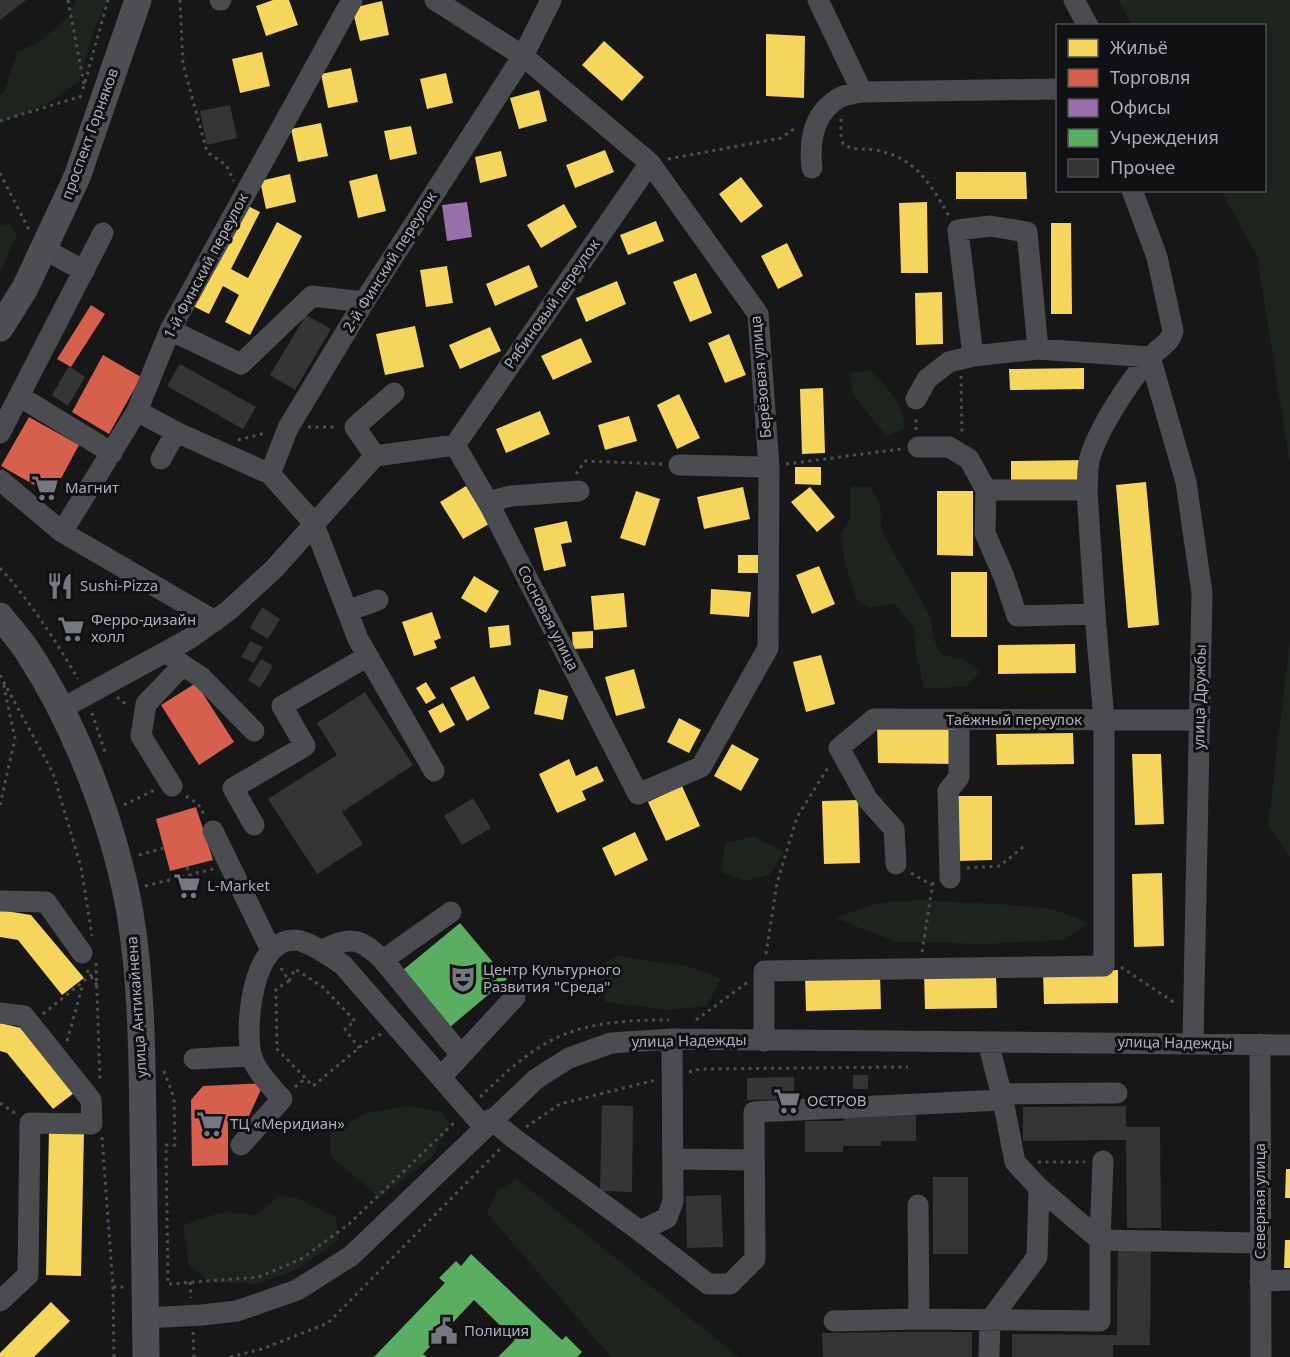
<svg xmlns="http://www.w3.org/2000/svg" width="1290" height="1357" font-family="'Noto Sans',sans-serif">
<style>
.green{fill:#1d241e}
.homes{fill:#f6d55c}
.shops{fill:#d6604d}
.offices{fill:#9970ab}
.public{fill:#5aae61}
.building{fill:#353536}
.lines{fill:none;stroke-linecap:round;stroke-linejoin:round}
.path{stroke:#4d4e52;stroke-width:3;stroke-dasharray:3 4.5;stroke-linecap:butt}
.minor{stroke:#4b4c50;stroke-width:21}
.major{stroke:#4d4f52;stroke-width:27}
.labels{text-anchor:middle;stroke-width:6;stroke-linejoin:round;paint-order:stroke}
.street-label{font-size:15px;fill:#a8adb8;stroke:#111113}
.poi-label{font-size:15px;fill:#a8adb8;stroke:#111113;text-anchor:start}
</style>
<rect width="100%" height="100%" fill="#171717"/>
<path class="green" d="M75,0h33l-14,29 -15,52 -32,23 -47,19v-28l4,-2 13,-41 25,-12 28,-25z
M1118,0h172v464l-33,-208 -36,-65 43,-1v-164l-132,-1z
M10,224l7,10 -17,39v-48z
M871,370c15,16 35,36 33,59l-18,7 -34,-43 -2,-20z
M850,486l21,1 9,18 2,27 48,84 4,24 7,14 26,7 14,11 -15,15 -42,1 -8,-36 -2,-25 -19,-23 -27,4 -12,-10 -10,-32 -6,-31 10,-15z
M1290,639v218l-22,-31z
M754,837l30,14 -15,24 -24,6 -25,-9 6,-30z
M917,900l96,5 39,4 37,14 -26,17 -77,4 -90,-2 -61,-24 43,-15z
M618,956l68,10 35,12 -14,28 -39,4 -63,-8 -7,-36z
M410,1106l32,6 8,12 -19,34 -51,40 -50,-43v-21l36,-21z
M517,1179l222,178h-128l-124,-144 10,-22z
M279,1196l18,2 39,19 3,23 -42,29 -40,15 -46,-2 -22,-16 -6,-41 39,-13 35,3z"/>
<path class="homes" d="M273,0h16l9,25 -32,11 -10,-30z
M382,1l7,34 -29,6 -8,-33z
M766,34l39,2 -1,62 -38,-2z
M604,41l40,36 -22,24 -40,-36z
M262,52l8,34 -30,7 -8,-34z
M351,68l7,34 -30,6 -7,-34z
M446,73l7,30 -26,6 -7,-30z
M539,90l8,31 -28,8 -9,-31z
M321,123l7,33 -30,6 -7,-33z
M411,126l6,28 -27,6 -6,-29z
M605,150l9,22 -39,16 -9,-23z
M501,151l6,25 -27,7 -5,-26z
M956,172h70l1,27h-71z
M290,174l6,28 -30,7 -6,-28z
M377,174l9,37 -28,7 -9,-37z
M741,177l22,29 -22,17 -22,-29z
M927,202l1,71h-27l-2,-70z
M242,203l18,9 -29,57 17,9 29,-56 25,14 -52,99 -25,-13 14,-27 -16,-9 -14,28 -20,-10z
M564,204l13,23 -36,21 -14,-23z
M656,221l8,20 -36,14 -8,-20z
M1051,223h20l1,91h-21z
M787,243l16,33 -25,13 -17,-33z
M529,265l9,22 -43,19 -9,-22z
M447,266l6,37 -27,4 -6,-37z
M696,273l16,40 -22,9 -17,-40z
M617,281l9,23 -40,18 -10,-24z
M942,292l1,52 -27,1 -1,-52z
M415,326l9,41 -39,8 -9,-41z
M490,327l11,24 -41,18 -11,-24z
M729,334l17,41 -21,8 -17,-40z
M581,338l11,24 -39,18 -12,-24z
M1084,368v21l-74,1 -1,-21z
M823,388l2,65 -23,1 -2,-65z
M679,394l21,44 -23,11 -20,-44z
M540,411l10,23 -44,19 -10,-24z
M629,416l8,25 -32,9 -7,-25z
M1085,460l1,21h-75v-20z
M795,467h26v18l-26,-1z
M1146,482l13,143 -31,3 -12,-143z
M466,486l23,38 -26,15 -23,-37z
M743,487l7,32 -46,10 -7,-32z
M810,487l25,30 -18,15 -26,-30z
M636,491l24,8 -15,47 -25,-8z
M937,491h36v65l-36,-1z
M567,521l5,21 -11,2 5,22 -22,5 -10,-43z
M738,555h22v18h-22z
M819,566l16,38 -23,10 -16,-39z
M951,572h36v65h-36z
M474,576l25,15 -13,22 -25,-15z
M711,589l40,3 -2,25 -39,-3z
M624,593l3,34 -33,3 -3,-34z
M432,612l9,26 -7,3 3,7 -23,8 -12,-34z
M509,625l2,20 -21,3 -2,-21z
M593,631v17l-20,1 -1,-17z
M1075,644l1,29 -78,1v-29z
M821,655l14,49 -29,8 -13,-50z
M634,669l11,39 -29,8 -11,-39z
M474,676l16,32 -23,13 -17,-33z
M426,682l10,16 -10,6 -10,-16z
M539,689l29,7 -5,24 -29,-6z
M443,703l12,22 -15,8 -12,-22z
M679,718l22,12 -12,23 -22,-11z
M877,725l80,1v38l-79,-1z
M1073,733l1,31 -77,1 -1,-31z
M732,744l27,15 -18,32 -27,-15z
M1132,754h29l3,70 -29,1z
M569,759l7,17 21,-10 7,15 -22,10 4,9 -29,13 -18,-39z
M682,786l18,40 -34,15 -18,-39z
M958,796h34v64l-33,1z
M858,800l2,63 -36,1 -2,-63z
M635,832l13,28 -33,16 -13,-28z
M1162,873l2,73 -30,1 -2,-73z
M0,910l31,5 53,63 -22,17 -44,-55 -18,-3z
M1118,970v33l-74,1 -1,-32z
M996,973l1,35 -72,1 -1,-35z
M880,974l1,35 -75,2 -1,-35z
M0,1023l21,5 53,65 -21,16 -46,-56 -7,-2z
M49,1130l35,1 -3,145 -35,-1z
M1286,1169h4v29h-5z
M1285,1240h5v28h-6z
M51,1302l19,19 -36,36h-34v-4z"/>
<path class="shops" d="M91,305l14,9 -34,53 -14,-8z
M103,355l38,22 -32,57 -37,-22z
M29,417l50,28 -27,50 -51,-29z
M196,683l38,59 -35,23 -38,-60z
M196,807l17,53 -43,11 -14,-52z
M264,1083l-15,33h-21v49l-36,1 -1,-66 12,-14z"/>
<path class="offices" d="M467,202l5,35 -25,4 -5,-36z"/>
<path class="public" d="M460,923l47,56 -57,48 -47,-57z
M471,1254l91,86 4,-4 16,16 -5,5h-79l17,-17 -41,-40 -51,54 4,3h-53l71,-74 -6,-5 17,-17 5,5z"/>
<path class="building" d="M0,0h26l-26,20z
M230,105l7,33 -30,7 -7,-34z
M306,315l25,14 -36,61 -25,-15z
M180,364l76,43 -13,22 -76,-43z
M69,366l16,11 -17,29 -16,-11z
M262,607l18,12 -12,20 -18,-11z
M250,641l13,6 -9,16 -13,-6z
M261,659l12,7 -13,22 -12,-8z
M365,692l48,73 -71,47 21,32 -46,30 -49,-75 69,-44 -20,-32z
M473,798l18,30 -29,17 -18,-29z
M853,1075h15v14h-15z
M794,1077v22l-47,1v-22z
M602,1105l31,1 -1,86 -32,-1z
M916,1106v35h-35v5h-38v6h-38v-31h39v-6z
M1126,1106v21h34l1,101h-34l-1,-88 -103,1v-34z
M933,1177h35v77h-35z
M721,1195l2,52 -36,1 -1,-52z
M1118,1245h33l-1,100h-37v12h-101v-23l105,1z
M898,1332h74v25h-149l-1,-24z"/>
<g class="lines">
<path class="path" d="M68,0l16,84
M180,0l3,64 24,88 19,13 8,16
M83,89l25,-89
M841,119v17l2,8c11,7 20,4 32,6 40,7 55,33 74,66
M0,121l82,-25
M668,159l113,-21 16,-11
M0,173l29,57
M961,376l1,59
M308,427h30
M916,430v-14
M238,440l28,-7
M786,464l115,-15
M576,474l9,-13 77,3
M0,568c31,34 55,72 78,111
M0,675l53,98 28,94 11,69
M117,697l11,9
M92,713l14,42
M186,796l12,8 7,12
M0,805l15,-66 -12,-57
M124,805l31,-15
M139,855l25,-7
M187,867l8,27
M967,868l33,-2 23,-19
M911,873l21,12
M145,886l68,-17
M922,952l11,-70
M766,954l11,-71 20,-66 32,-51
M96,963l4,120
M1121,967l54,36
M281,968l8,13 -13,8 1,60 36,37 53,-44 15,-8
M87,970l11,17
M289,981l6,-12 28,18 32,34 -10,8 14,19
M43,1014l53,-43
M696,1020l52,-38
M67,1041l16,-57
M164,1071l10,27 1,47h-9l2,139
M689,1072l11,-3 208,-2
M295,1087l10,-8
M480,1097c19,-18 37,-36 60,-50 38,-25 85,-27 129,-27
M0,1103l16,11
M526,1127l34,-23 96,-24
M102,1137l11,150 1,70
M1038,1162h47
M190,1282l1,16
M169,1284l90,-7 42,-18 48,-35 107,-103
M113,1287h13
M193,1332l1,25
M230,1357l32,-8 66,-26 172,-174"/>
<path class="minor" d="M220,0h1
M435,0l88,56 127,107 108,151 11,153 -1,181 -67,119 -63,27 -150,-292 -33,-57
M818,0l44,92
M1074,0l14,26
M812,168c-3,-27 1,-55 27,-70 6,-4 16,-5 23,-6l196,-3
M44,249l40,22
M170,330l71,34 71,-68 52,6
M973,356l-15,-126 32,-4 37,6 11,117
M1150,357l36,125 16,111 -9,449
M19,396l93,57
M916,399l11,-20 22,-17 24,-6 65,-7 112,8
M137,411l39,21 94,42 43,48 45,117 76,132
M0,433l103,-200
M455,445l195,-282
M918,447h31l20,12 17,31
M375,456l-20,-29 39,-34
M161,459l15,-27
M679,465l90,2
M270,474l18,-46 76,-126 159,-246 28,-56
M0,480l62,52 153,89
M1087,490c1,-11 0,-23 3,-33 9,-29 39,-76 60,-99 9,-11 19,-13 23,-27l-16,-74 -25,-67
M488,502l23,-6 68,-5
M62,532l75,-121 33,-81 182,-330
M347,611l31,-11
M166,652l17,13 -37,39 -5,32 31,50
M183,665l19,13 52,53
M61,709l128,-70 39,-28 46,-42 101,-113 80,-11
M254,825l-21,-37 72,-42 -23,-40 86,-50
M213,831l58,119
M896,864l-2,-35 -26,-29 -29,-52 35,-29 325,1
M950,878l-2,-87 11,-14v-56
M0,901l46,1 36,51
M321,951c30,-16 39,-13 62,9l68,-48
M383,960l78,95
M0,1013l24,3 67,84 1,24 -62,-1 -2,152 -28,26
M764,1041v-70l340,-5v-246l-9,-106 -8,-124h-101l-1,43 19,44 13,39 78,-2
M988,1042l15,58 12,62 24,26 61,52 160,3
M1260,1044l1,313
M194,1059l57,-3
M441,1077l74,-80
M1001,1094l116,-1
M491,1119l21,18 128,94 68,53h22l25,-25 -1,-147 249,-12
M241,1145l41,-46c-11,-13 -27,-28 -31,-45 -6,-30 1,-113 43,-114 14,0 37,17 49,25l141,162
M673,1159l81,1
M918,1205l1,114 181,2v-81l3,-79
M640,1231l27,-13 6,-17 -1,-162
M1260,1281l30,-1
M145,1318l57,-3 35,-4 60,-21 54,-34 185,-177 33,-21 42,-15 61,-4 618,6
M834,1321l85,-2
M989,1357l1,-37 47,-63 2,-69"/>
<path class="major" d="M0,328l25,-40 52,-111 61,-177
M0,616c9,12 20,23 28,36 48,73 87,175 102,261 12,72 12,144 13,217 1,76 2,151 3,227"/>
</g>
<defs>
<symbol id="supermarket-bare" viewBox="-9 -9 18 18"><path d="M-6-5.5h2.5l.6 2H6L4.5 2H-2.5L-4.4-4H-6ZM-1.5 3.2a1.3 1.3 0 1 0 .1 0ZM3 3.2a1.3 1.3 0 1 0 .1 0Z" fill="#757880" stroke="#111113" stroke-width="2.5" paint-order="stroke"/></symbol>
<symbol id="restaurant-bare" viewBox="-9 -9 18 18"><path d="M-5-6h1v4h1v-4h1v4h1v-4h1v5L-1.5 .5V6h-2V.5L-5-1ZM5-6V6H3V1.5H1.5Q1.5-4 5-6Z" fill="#757880" stroke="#111113" stroke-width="2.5" paint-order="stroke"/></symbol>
<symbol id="theatre-bare" viewBox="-9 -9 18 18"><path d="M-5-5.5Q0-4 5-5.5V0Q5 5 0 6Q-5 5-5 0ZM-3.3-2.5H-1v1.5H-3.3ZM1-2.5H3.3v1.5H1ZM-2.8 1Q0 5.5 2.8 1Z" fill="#757880" stroke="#111113" stroke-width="2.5" paint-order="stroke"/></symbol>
<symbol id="civic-bare" viewBox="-9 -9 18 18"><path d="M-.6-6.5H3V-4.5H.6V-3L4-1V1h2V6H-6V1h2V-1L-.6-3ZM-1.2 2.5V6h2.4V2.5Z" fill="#757880" stroke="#111113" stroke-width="2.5" paint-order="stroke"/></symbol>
</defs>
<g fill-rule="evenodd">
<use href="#supermarket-bare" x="26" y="469" width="38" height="38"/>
<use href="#restaurant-bare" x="41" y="567" width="38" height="38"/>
<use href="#supermarket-bare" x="52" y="610" width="38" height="38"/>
<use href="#supermarket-bare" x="168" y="867" width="38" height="38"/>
<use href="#theatre-bare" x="444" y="960" width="38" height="38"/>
<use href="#supermarket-bare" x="768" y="1082" width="38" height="38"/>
<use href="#supermarket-bare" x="191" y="1105" width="38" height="38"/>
<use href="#civic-bare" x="425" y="1312" width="38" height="38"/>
</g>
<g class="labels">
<g class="street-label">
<text transform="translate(90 134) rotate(-70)" y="5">проспект Горняков</text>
<text transform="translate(390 262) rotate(-58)" y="5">2-й Финский переулок</text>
<text transform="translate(206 266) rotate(-62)" y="5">1-й Финский переулок</text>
<text transform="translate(552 304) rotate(-55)" y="5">Рябиновый переулок</text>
<text transform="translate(761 377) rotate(-95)" y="5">Берёзовая улица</text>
<text transform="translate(548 618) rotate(63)" y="5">Сосновая улица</text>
<text transform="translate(1200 697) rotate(-89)" y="5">улица Дружбы</text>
<text x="1014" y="725">Таёжный переулок</text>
<text transform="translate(137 1007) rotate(-94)" y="5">улица Антикайнена</text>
<text transform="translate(689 1041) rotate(-1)" y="5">улица Надежды</text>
<text transform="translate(1175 1043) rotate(1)" y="5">улица Надежды</text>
<text transform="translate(1260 1201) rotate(-90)" y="5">Северная улица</text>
</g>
<g class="poi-label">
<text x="65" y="493">Магнит</text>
<text x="80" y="591">Sushi-Pizza</text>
<text x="91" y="625">Ферро-дизайн<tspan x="91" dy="17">холл</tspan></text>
<text x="207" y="891">L-Market</text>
<text x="483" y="975">Центр Культурного<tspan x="483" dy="17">Развития "Среда"</tspan></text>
<text x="807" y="1106">ОСТРОВ</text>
<text x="230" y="1129">ТЦ «Меридиан»</text>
<text x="464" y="1336">Полиция</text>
</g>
</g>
<rect x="1056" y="24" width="210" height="168" fill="#111113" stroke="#4d4f55" stroke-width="1.5"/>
<rect x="1068" y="39" width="30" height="18" fill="#f6d55c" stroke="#4d4f55" stroke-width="1.5"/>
<text x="1110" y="54" font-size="18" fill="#a8adb8">Жильё</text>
<rect x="1068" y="69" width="30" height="18" fill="#d6604d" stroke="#4d4f55" stroke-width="1.5"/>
<text x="1110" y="84" font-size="18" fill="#a8adb8">Торговля</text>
<rect x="1068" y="99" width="30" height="18" fill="#9970ab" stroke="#4d4f55" stroke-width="1.5"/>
<text x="1110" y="114" font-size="18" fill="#a8adb8">Офисы</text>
<rect x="1068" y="129" width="30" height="18" fill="#5aae61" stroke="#4d4f55" stroke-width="1.5"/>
<text x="1110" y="144" font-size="18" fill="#a8adb8">Учреждения</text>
<rect x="1068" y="159" width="30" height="18" fill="#353536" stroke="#4d4f55" stroke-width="1.5"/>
<text x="1110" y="174" font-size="18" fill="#a8adb8">Прочее</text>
</svg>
